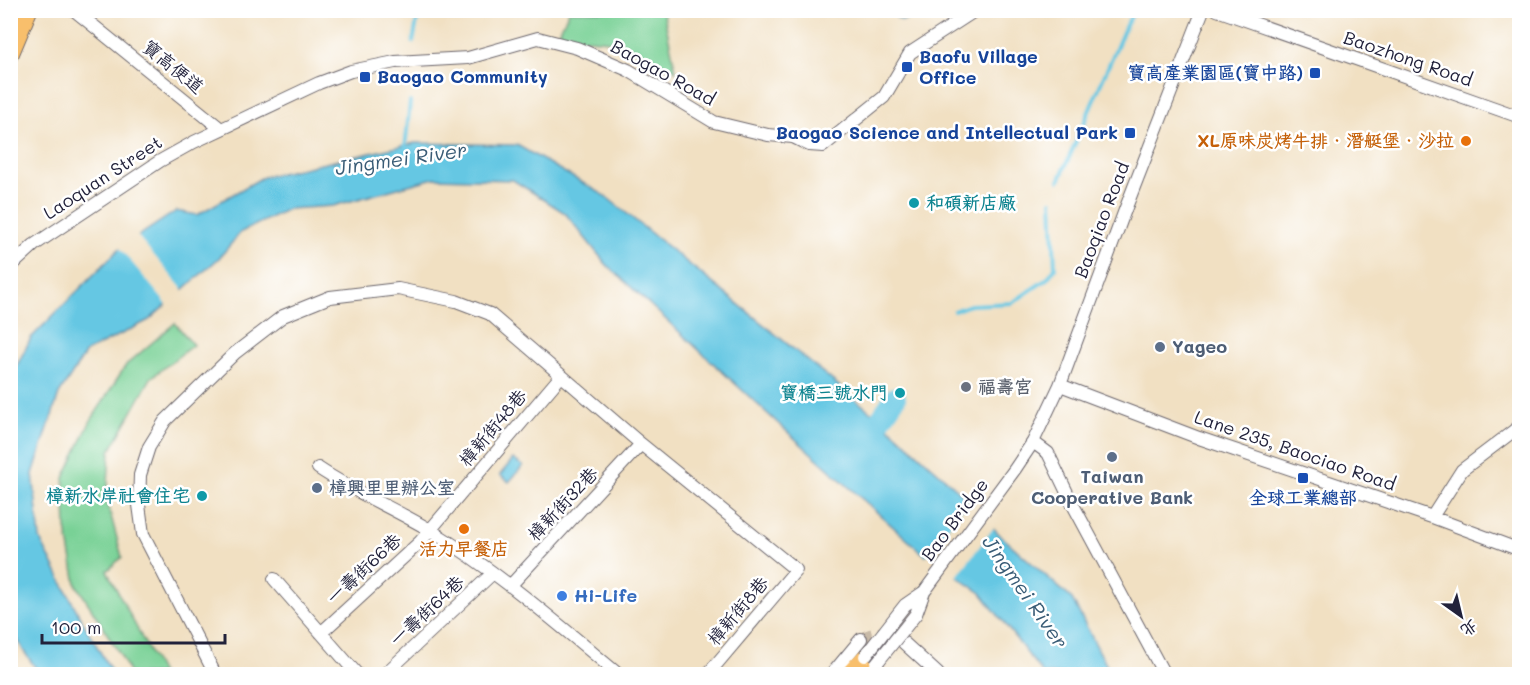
<svg xmlns="http://www.w3.org/2000/svg" width="1530" height="685" font-family="Mali,'LXGW WenKai TC',sans-serif">
<style>
.green{fill:#79d196;stroke:#4e7a68;stroke-width:1.5}
.water{fill:#65c7e3;stroke:#44748f;stroke-width:1.5}
.pier{fill:#f1e0c2}
.lines{fill:none;stroke-linecap:round;stroke-linejoin:round}
.stream{stroke:#65c7e3;stroke-width:4}
.river{stroke:#65c7e3;stroke-width:22}
.minor-tunnel{stroke:#c8baa7;stroke-width:12;stroke-dasharray:12 6;stroke-linecap:butt}
.minor-casing{stroke:#6a646a;stroke-width:14}
.major-casing{stroke:#6a646a;stroke-width:17}
.highway-casing{stroke:#6a646a;stroke-width:20}
.minor{stroke:#fff;stroke-width:12}
.major{stroke:#f8bf6c;stroke-width:15}
.highway{stroke:#f8bf6c;stroke-width:18}
.minor-bridge-casing{stroke:#6a646a;stroke-width:14;stroke-linecap:butt}
.minor-bridge{stroke:#fff;stroke-width:12}
.transit-dot{fill:#1a4fb4;stroke:#fff;stroke-width:2}
.food-dot{fill:#e8710a;stroke:#fff;stroke-width:2}
.culture-dot{fill:#0f9aa8;stroke:#fff;stroke-width:2}
.service-dot{fill:#5c6f8a;stroke:#fff;stroke-width:2}
.worship-dot{fill:#6b7280;stroke:#fff;stroke-width:2}
.shop-dot{fill:#3f7fe0;stroke:#fff;stroke-width:2}
.labels{text-anchor:middle;stroke-width:5;stroke-linejoin:round;paint-order:stroke}
.transit-label{font-size:18px;font-weight:bold;fill:#164399;stroke:#fff;text-anchor:start}
.street-label{font-size:18px;fill:#22223b;stroke:#fff}
.food-label{font-size:18px;font-weight:bold;fill:#c56008;stroke:#fff;text-anchor:end}
.culture-label{font-size:18px;font-weight:bold;fill:#0d838f;stroke:#fff;text-anchor:end}
.service-label{font-size:18px;font-weight:bold;fill:#4e5e75;stroke:#fff;text-anchor:start}
.worship-label{font-size:18px;font-weight:bold;fill:#5b616d;stroke:#fff;text-anchor:start}
.shop-label{font-size:18px;font-weight:bold;fill:#366cbe;stroke:#fff;text-anchor:start}
.water-label{font-size:20px;font-style:italic;fill:#395c76;stroke:#fff}
</style>
<rect width="100%" height="100%" fill="#fff"/>
<filter id="ink" filterUnits="userSpaceOnUse"><feTurbulence type="fractalNoise" baseFrequency=".0167" numOctaves="2"/><feDisplacementMap in="SourceGraphic" scale="12" xChannelSelector="R" yChannelSelector="G"/><feConvolveMatrix kernelMatrix="1 2 1 2 8 2 1 2 1" color-interpolation-filters="sRGB"/></filter>
<filter id="wash" filterUnits="userSpaceOnUse"><feTurbulence type="fractalNoise" baseFrequency=".008" numOctaves="4" result="noise"/><feDisplacementMap in="SourceGraphic" scale="24" xChannelSelector="R" yChannelSelector="G"/><feGaussianBlur stdDeviation="1.35" result="paint"/><feColorMatrix in="noise" values="0 0 0 0 0 0 0 0 0 0 0 0 0 0 0 0 0 1.4 0 .05"/><feComposite in="paint" operator="in"/></filter>
<g filter="url(#wash)">
<rect width="100%" height="100%" fill="#f1e0c2"/>
<path class="green" d="M569,11h94l13,60 -56,-29 -63,-6z
M175,323l18,22 -42,33 -41,73 -3,50 15,56 -15,14 54,103h-31l-9,-18 -45,-72 -10,-56 -2,-50 26,-56 36,-57z"/>
<path class="water" d="M892,11h27l-6,6 -11,4 -5,-3z
M415,143l102,2 87,50 277,225 79,72 40,43 72,64 39,75h-68l-62,-81 -61,-42 -138,-124 -176,-163 -41,-51 -52,-33 -79,-2 -101,28 -45,3 -47,23 -22,26 -70,62 -63,32 -27,42 -26,80 7,65 41,80 32,55h-73l-17,-24 -12,-25v-248l20,-39 88,-89 57,-38 21,4 66,-38z
M513,459l10,7 -14,16 -9,-7z"/>
<path class="pier" d="M136,234l49,58 -16,15 -51,-61z
M970,498l25,28 -40,53 -30,-21z"/>
<g class="lines">
<path class="stream" d="M413,42l6,-32
M405,149l5,-47
M1059,181l67,-156 9,-15
M954,311l16,-6 42,-2 35,-24 8,-11 -3,-67"/>
<path class="river" d="M865,442l30,-44"/>
</g>
</g>
<g filter="url(#ink)">
<g class="lines">
<path class="minor-tunnel" d="M861,639c19,-10 24,-6 43,4"/>
<defs>
<path id="minor" d="M74,10l147,119
M1217,10l303,107
M10,267l24,-22 126,-84 34,-19 125,-59 32,-12 44,-9 73,-4 70,-20 39,10 51,22 86,52 54,13 25,2 16,8 14,1 61,-49 26,-44 66,-43
M1060,385l139,53 233,79 88,33
M1033,442l15,11 24,50 92,171
M318,468c36,24 75,40 112,62 67,41 128,94 188,144
M1432,517l30,-47 58,-44
M274,579l83,95
M510,586l131,-142
M924,592l91,-123 18,-27 27,-57 65,-175 78,-200
M321,633l99,-91 141,-166
M904,643l34,31
M215,674l-72,-140 -4,-29 1,-30 9,-28 16,-26 70,-68 48,-37 47,-19 68,-8 58,12 34,13 151,130 155,126 -88,104
M385,674l108,-101
M832,674l29,-35"/>
<path id="major" d="M848,674l17,-18
M867,674l9,-10"/>
<path id="highway" d="M10,18l4,-8
M10,53l18,-43"/>
</defs>
<use href="#minor" class="minor-casing"/>
<use href="#major" class="major-casing"/>
<use href="#highway" class="highway-casing"/>
<use href="#minor" class="minor"/>
<use href="#major" class="major"/>
<use href="#highway" class="highway"/>
<defs>
<path id="minor-bridge" d="M865,656l40,-51 19,-13
M876,664l40,-50 8,-22"/>
</defs>
<use href="#minor-bridge" class="minor-bridge-casing"/>
<use href="#minor-bridge" class="minor-bridge"/>
</g>
</g>
<g class="transit-dot">
<rect x="901" y="61" width="12" height="12" rx="3"/>
<rect x="1309" y="67" width="12" height="12" rx="3"/>
<rect x="359" y="71" width="12" height="12" rx="3"/>
<rect x="1124" y="127" width="12" height="12" rx="3"/>
<rect x="1297" y="472" width="12" height="12" rx="3"/>
</g>
<g class="food-dot">
<circle cx="1466" cy="141" r="6"/>
<circle cx="464" cy="529" r="6"/>
</g>
<g class="culture-dot">
<circle cx="914" cy="203" r="6"/>
<circle cx="900" cy="393" r="6"/>
<circle cx="202" cy="496" r="6"/>
</g>
<g class="service-dot">
<circle cx="1160" cy="347" r="6"/>
<circle cx="1112" cy="457" r="6"/>
<circle cx="317" cy="488" r="6"/>
</g>
<circle class="worship-dot" cx="966" cy="387" r="6"/>
<circle class="shop-dot" cx="562" cy="596" r="6"/>
<g class="labels">
<g class="transit-label">
<text x="919" y="63">Baofu Village<tspan x="919" dy="21">Office</tspan></text>
<text x="1303" y="79" text-anchor="end">寶高產業園區(寶中路)</text>
<text x="377" y="83">Baogao Community</text>
<text x="1118" y="139" text-anchor="end">Baogao Science and Intellectual Park</text>
<text x="1303" y="504" text-anchor="middle">全球工業總部</text>
</g>
<g class="street-label">
<text transform="translate(1408 59) rotate(19)" y="6">Baozhong Road</text>
<text transform="translate(173 67) rotate(39)" y="6">寶高便道</text>
<text transform="translate(663 73) rotate(29)" y="6">Baogao Road</text>
<text transform="translate(103 178) rotate(-33)" y="6">Laoquan Street</text>
<text transform="translate(1102 220) rotate(-69)" y="6">Baoqiao Road</text>
<text transform="translate(493 428) rotate(-50)" y="6">樟新街48巷</text>
<text transform="translate(1295 451) rotate(19)" y="6">Lane 235, Baociao Road</text>
<text transform="translate(563 504) rotate(-47)" y="6">樟新街32巷</text>
<text transform="translate(955 520) rotate(-53)" y="6">Bao Bridge</text>
<text transform="translate(364 569) rotate(-43)" y="6">一壽街66巷</text>
<text transform="translate(427 611) rotate(-43)" y="6">一壽街64巷</text>
<text transform="translate(738 611) rotate(-50)" y="6">樟新街8巷</text>
</g>
<g class="food-label">
<text x="1454" y="147">XL原味炭烤牛排．潛艇堡．沙拉</text>
<text x="464" y="555" text-anchor="middle">活力早餐店</text>
</g>
<g class="culture-label">
<text x="926" y="209" text-anchor="start">和碩新店廠</text>
<text x="888" y="399">寶橋三號水門</text>
<text x="190" y="502">樟新水岸社會住宅</text>
</g>
<g class="service-label">
<text x="1172" y="353">Yageo</text>
<text x="1112" y="483" text-anchor="middle">Taiwan<tspan x="1112" dy="21">Cooperative Bank</tspan></text>
<text x="329" y="494">樟興里里辦公室</text>
</g>
<g class="worship-label">
<text x="978" y="393">福壽宮</text>
</g>
<g class="shop-label">
<text x="574" y="602">Hi-Life</text>
</g>
<g class="water-label">
<text transform="translate(401 159) rotate(-8)" y="7">Jingmei River</text>
<text transform="translate(1025 592) rotate(55)" y="7">Jingmei River</text>
</g>
</g>
<rect width="1530" height="685" fill="none" stroke="#fff" stroke-width="36"/>
<g transform="translate(1461 616) rotate(146)" stroke="#ffffff" stroke-width="4.5" paint-order="stroke">
<path d="M0-4.5L10 22L0 15L-10 22Z" fill="#22223b"/>
<text y="-9" font-size="16" font-weight="bold" text-anchor="middle" fill="#22223b">北</text>
</g>
<path d="M42 634v9h183v-9" fill="none" stroke="#22223b" stroke-width="3"/>
<text x="51" y="634" font-size="18" fill="#22223b" stroke="#ffffff" stroke-width="4.5" paint-order="stroke">100 m</text>
</svg>
